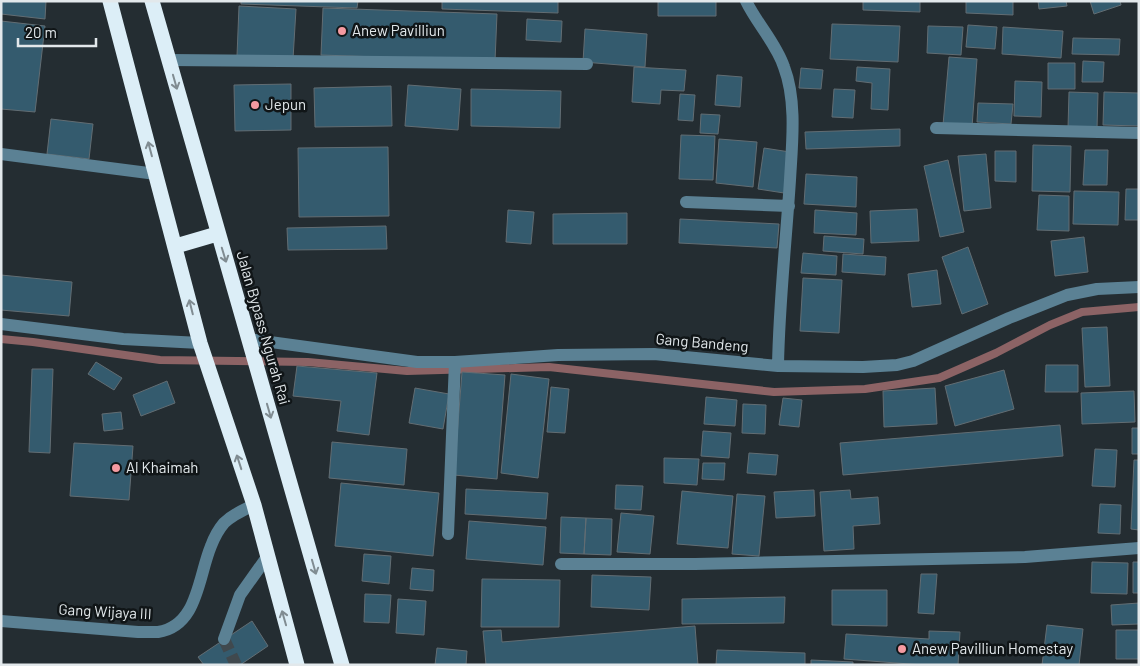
<svg xmlns="http://www.w3.org/2000/svg" width="1140" height="666" font-family="Barlow,sans-serif">
<style>
.lines{fill:none;stroke-linecap:round;stroke-linejoin:round}
.stream{stroke:#8c6365;stroke-width:8}
.building{fill:#345b6e;stroke:#626d73}
.minor-tunnel{stroke:#40494e;stroke-width:12;stroke-dasharray:12 6;stroke-linecap:butt}
.minor{stroke:#5b8194;stroke-width:12}
.highway{stroke:#dceef7;stroke-width:15}
.oneway{stroke:#808c92}
.poi-dot{fill:#f49aa1;stroke:#101517;stroke-width:2}
.labels{text-anchor:middle;stroke-width:5;stroke-linejoin:round;paint-order:stroke}
.poi-label{font-size:15px;fill:#e2e8eb;stroke:#101517;text-anchor:start}
.street-label{font-size:15px;fill:#e2e8eb;stroke:#101517}
</style>
<rect width="100%" height="100%" fill="#242d32"/>
<g class="lines">
<path class="stream" d="M1,339l32,3 127,18 148,2 99,9 142,-4 225,25 91,-3 74,-11 57,-25 54,-28 32,-13 57,-5"/>
</g>
<path class="building" d="M1,1h45l-1,18 -44,-5z
M241,1h117l-1,7 -116,-4z
M442,1h116v12l-116,-4z
M658,1h58v15h-58z
M863,1h57v11l-57,-2z
M966,1h47v14l-47,-2z
M1038,1h28l1,5 -28,3z
M1090,1h30l1,4 -27,9z
M239,6l57,3 -3,50 -56,-3z
M323,8l174,6 -2,47 -174,-6z
M527,19l35,2 -1,21 -35,-2z
M1,21l44,5 -10,86 -34,-3z
M832,24l68,2 -2,36 -68,-3z
M968,25l29,2 -2,22 -29,-2z
M928,26l35,1 -2,28 -34,-2z
M1003,27l60,4 -2,27 -59,-4z
M585,29l62,5 -2,33 -62,-5z
M1073,38l47,1 -1,16 -47,-1z
M949,57l28,2 -5,68 -29,-2z
M1083,61l21,1 -1,20h-21z
M1048,63h27v26h-27z
M634,67l52,3 -2,21 -23,-1 -1,14 -28,-2z
M857,67l33,2 -2,41 -17,-1 1,-26 -16,-2z
M801,68l22,2 -2,19 -22,-1z
M717,75l25,2 -2,30 -25,-2z
M1015,81l27,1 -1,35 -27,-1z
M291,84v46l-56,1 -1,-46z
M408,85l53,4 -3,41 -53,-4z
M391,86l1,40 -77,1 -1,-39z
M471,89l90,2 -1,37 -89,-2z
M834,89l21,1 -2,28 -21,-1z
M1069,92l29,1 -1,36 -29,-1z
M1104,92l35,1v33l-36,-1z
M680,94l15,1 -2,26 -15,-1z
M978,103l35,1 -2,20 -34,-2z
M701,114l19,1 -2,19 -18,-1z
M51,119l42,5 -4,35 -42,-5z
M900,129v17l-94,3 -1,-17z
M681,135l34,1 -2,44 -34,-1z
M719,139l38,3 -4,45 -37,-4z
M1033,145l38,1 -1,46 -38,-1z
M388,147l1,69 -90,1 -1,-69z
M764,148l26,4 -6,41 -26,-4z
M1085,150h23l-1,35h-24z
M995,151h21v31l-21,-1z
M986,154l5,54 -27,3 -6,-55z
M948,160l16,72 -24,5 -16,-71z
M806,174l51,3 -1,30 -52,-3z
M1126,189h13v31h-14z
M1074,191l45,1 -1,33 -45,-1z
M1039,195l30,1v35l-32,-1z
M917,209l2,32 -48,2 -1,-32z
M508,210l26,2 -3,32 -25,-2z
M815,210l42,3 -1,22 -42,-2z
M627,213v31h-74v-30z
M680,219l99,5 -2,24 -98,-5z
M386,226l1,23 -99,1 -1,-22z
M824,236l40,3 -1,15 -40,-3z
M1084,237l4,35 -33,4 -4,-35z
M968,247l20,57 -26,10 -20,-57z
M803,253l34,3 -1,19 -35,-2z
M843,254l43,3 -1,18 -43,-3z
M937,270l4,34 -29,3 -4,-33z
M1,275l71,7 -3,34 -68,-6z
M803,278l39,2 -3,53 -39,-2z
M1107,327l3,59 -25,1 -3,-59z
M96,362l26,16 -8,12 -26,-16z
M1046,365h32v27h-33z
M297,366l80,7 -8,62 -32,-4 4,-30 -48,-5z
M32,369h21l-3,84 -21,-1z
M1004,370l10,39 -59,17 -10,-40z
M462,372l43,3 -8,104 -43,-4z
M511,374l38,5 -11,99 -37,-5z
M167,381l8,22 -34,13 -8,-21z
M551,387l18,2 -4,44 -18,-1z
M415,388l34,6 -6,35 -34,-6z
M935,388l2,36 -53,3 -1,-36z
M1134,391l1,31 -53,2 -1,-31z
M706,397l31,3 -2,26 -31,-2z
M783,398l19,2 -3,27 -20,-2z
M743,404l23,1 -1,29 -23,-1z
M121,412l2,17 -19,2 -2,-17z
M1060,425l3,31 -220,19 -3,-32z
M1132,428h7v26h-7z
M703,431l28,2 -2,25 -28,-2z
M332,442l75,7 -3,36 -75,-7z
M74,443l59,3 -4,54 -59,-4z
M1095,449l22,1 -2,37 -23,-1z
M749,453l29,2 -2,20 -29,-2z
M664,458l35,1 -2,26 -33,-2z
M1134,460h5v70l-8,-1z
M703,463h22l-1,17 -22,-1z
M341,483l98,10 -6,63 -98,-10z
M616,485l27,1 -2,24 -26,-1z
M466,489l82,4 -2,26 -81,-5z
M814,490l1,26 -39,2 -2,-26z
M850,490l1,9 27,-2 2,27 -27,2 1,23 -30,2 -4,-59z
M682,491l51,5 -5,52 -51,-4z
M737,494l28,2 -6,60 -27,-2z
M1100,504l21,1 -1,29 -22,-1z
M621,513l33,3 -4,38 -33,-2z
M561,517l25,1 -2,36 -24,-1z
M586,518l26,1 -1,36 -27,-1z
M469,521l77,6 -3,38 -77,-6z
M364,554l27,2 -2,28 -27,-3z
M1092,562l36,1 -1,31 -36,-1z
M1133,562h6v31h-6z
M412,568l22,2 -1,21 -23,-2z
M921,574h16l-3,40 -16,-1z
M592,575l59,2 -2,33 -58,-3z
M482,579l78,1 -1,47h-78z
M832,590h55v36l-55,-1z
M365,594l26,1 -2,28 -25,-1z
M785,597l-1,26 -102,1v-25z
M398,599l28,2 -2,34 -28,-2z
M1139,603v21l-27,1 -1,-20z
M252,621l16,25 -28,19h-36l-6,-8z
M1047,625l36,4 -4,36h-37z
M695,626l3,39h-212l-3,-34 18,-1 1,12z
M1116,630h23v29h-23z
M929,631l31,1 -2,33h-35l-79,-6 2,-25 83,5z
M437,648l30,3 -1,14h-31z
M717,650l88,3v12h-89z
M811,660l42,2v3h-42z"/>
<g class="lines">
<path class="minor-tunnel" d="M224,639l12,26"/>
<path class="minor" d="M746,1c11,23 30,42 38,66 13,34 8,77 6,113 -4,62 -11,124 -12,186
M169,60l418,4
M936,128l203,5
M1,154l155,20
M686,202l103,4
M1,324l122,15 77,4
M249,339l168,23h38l103,-7 96,-1 124,12 85,1 34,-2 16,-4 96,-43 58,-23 30,-6 42,-2
M448,534l7,-172
M561,564h134l330,-7 114,-9
M1,621l137,11c7,0 13,0 20,0 40,-6 40,-55 53,-86 3,-8 7,-16 13,-23 8,-8 19,-13 30,-18
M224,639l16,-44 27,-38"/>
<path class="highway" d="M110,1l90,342 54,162 43,160
M152,1l190,664
M176,246l41,-12"/>
</g>
<defs><path id="oneway-shaft" d="M-6 0H5M1.5-3L5.5 0L1.5 3" fill="none" stroke-width="1.6" stroke-linecap="round" stroke-linejoin="round" transform="scale(1.25)"/></defs>
<g class="oneway">
<use href="#oneway-shaft" transform="translate(175 82) rotate(74)"/>
<use href="#oneway-shaft" transform="translate(150 149) rotate(-105)"/>
<use href="#oneway-shaft" transform="translate(224 255) rotate(73)"/>
<use href="#oneway-shaft" transform="translate(191 307) rotate(-104)"/>
<use href="#oneway-shaft" transform="translate(269 411) rotate(74)"/>
<use href="#oneway-shaft" transform="translate(239 462) rotate(-108)"/>
<use href="#oneway-shaft" transform="translate(314 567) rotate(74)"/>
<use href="#oneway-shaft" transform="translate(284 618) rotate(-106)"/>
</g>
<g class="poi-dot">
<circle cx="342" cy="31" r="5"/>
<circle cx="255" cy="105" r="5"/>
<circle cx="116" cy="468" r="5"/>
<circle cx="902" cy="649" r="5"/>
</g>
<g class="labels">
<g class="poi-label">
<text x="352" y="36">Anew Pavilliun</text>
<text x="265" y="110">Jepun</text>
<text x="126" y="473">Al Khaimah</text>
<text x="912" y="654">Anew Pavilliun Homestay</text>
</g>
<g class="street-label">
<text transform="translate(263 328) rotate(74)" y="5">Jalan Bypass Ngurah Rai</text>
<text transform="translate(702 343) rotate(5)" y="5">Gang Bandeng</text>
<text transform="translate(105 612) rotate(3)" y="5">Gang Wijaya III</text>
</g>
</g>
<rect width="1140" height="666" fill="none" stroke="#e2e8eb" stroke-width="5"/>
<path d="M18 38v8h78v-8" fill="none" stroke="#e2e8eb" stroke-width="2.5"/>
<text x="25" y="38" font-size="15" fill="#e2e8eb" stroke="#101517" stroke-width="4" paint-order="stroke">20 m</text>
</svg>
